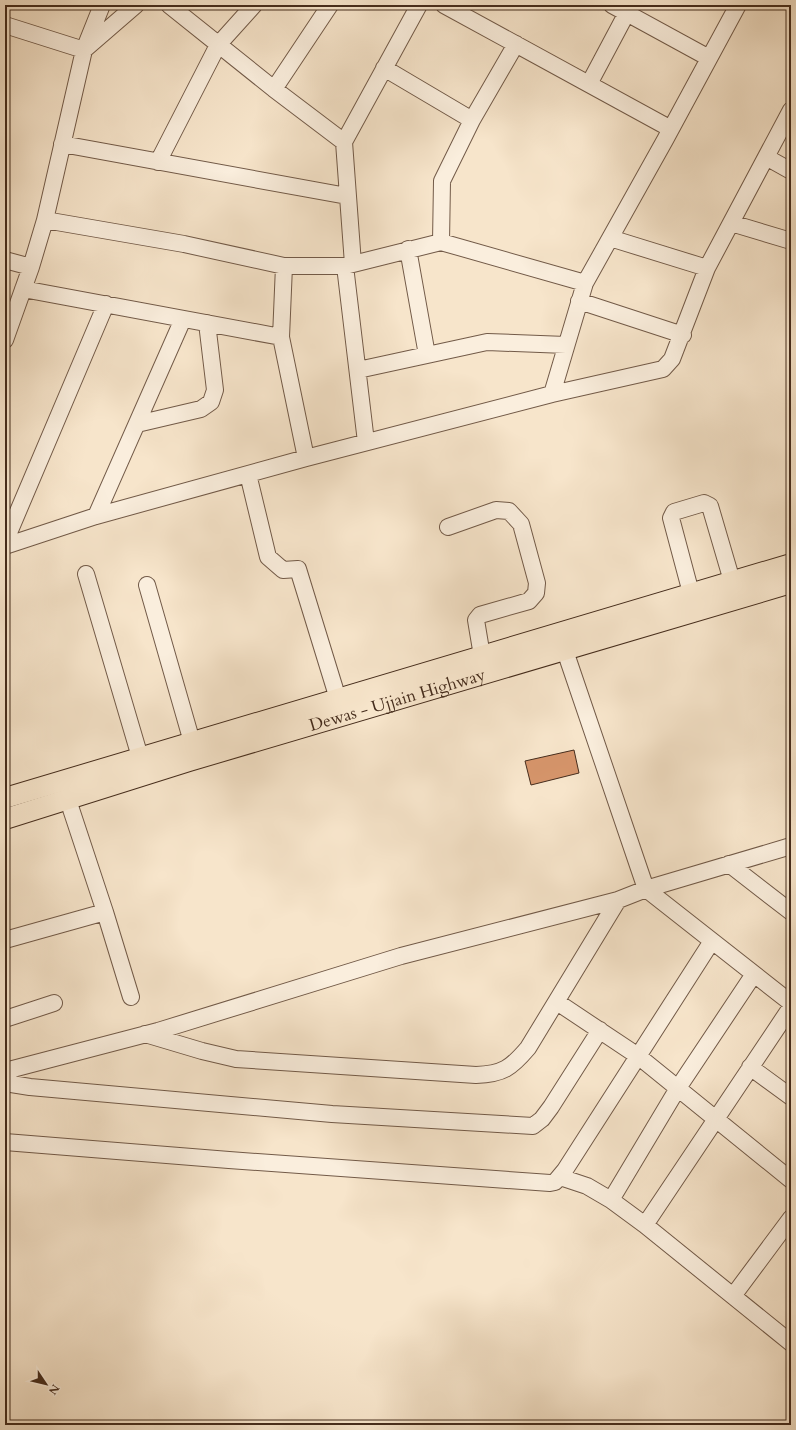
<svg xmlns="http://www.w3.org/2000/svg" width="796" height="1430" font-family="Cardo,serif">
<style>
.building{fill:#d6956b;stroke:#452c1c}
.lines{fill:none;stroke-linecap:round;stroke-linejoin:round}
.minor-casing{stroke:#725a48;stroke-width:18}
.major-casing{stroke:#452c1c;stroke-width:22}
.minor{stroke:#faeedd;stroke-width:16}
.major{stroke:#f7e5cb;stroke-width:20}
.labels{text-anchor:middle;stroke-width:3;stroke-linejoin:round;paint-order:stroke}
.street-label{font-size:17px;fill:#452c1c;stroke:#faeedd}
</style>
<rect width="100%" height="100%" fill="#f7e5cb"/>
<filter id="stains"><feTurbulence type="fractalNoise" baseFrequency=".005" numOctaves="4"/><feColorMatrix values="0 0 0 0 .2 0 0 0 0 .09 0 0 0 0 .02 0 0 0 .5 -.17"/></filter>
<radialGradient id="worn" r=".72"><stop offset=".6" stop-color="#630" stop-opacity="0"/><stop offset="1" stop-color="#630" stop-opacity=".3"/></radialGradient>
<path class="building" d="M574,750l5,23 -48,12 -6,-24z"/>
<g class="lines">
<defs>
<path id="minor" d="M169,5l105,84 56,-84
M444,5l227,124
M612,5l97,53
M5,25l79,25 52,-45
M384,68l88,52
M589,84l42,-79
M274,89l70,53 9,122
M344,142l75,-137
M62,144l285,52
M766,157l25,14
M158,162l60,-117 36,-40
M45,220l139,24 100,22h61l96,-24 144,41
M731,223l60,18
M610,238l97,30
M441,242l1,-61 30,-61 44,-76
M408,249l19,106
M5,260l26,7
M284,266l-3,71 25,121
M345,266l21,176
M23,289l258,48
M579,301l104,34
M5,340l26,-73 14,-47 39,-170 18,-45
M358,370l129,-28 79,3
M552,394l111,-25 9,-10 35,-91 84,-158
M137,424l64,-15 10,-7 4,-12 -8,-67
M248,474l20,83 15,13 15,-1 40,130
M96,516l87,-197
M448,527l48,-17 13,1 12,13 16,59 -1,10 -7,8 -49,14 -4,5 6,36
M5,542l101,-238
M5,546l91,-30 210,-58 246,-64 33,-111 80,-143 73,-135
M86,574l54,183
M147,585l45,157
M691,593l-20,-75 3,-6 30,-9 6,3 22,75
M561,639l85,250 145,114
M68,800l37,112 26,85
M729,864l62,48
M5,940l100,-28
M557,1002l81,54 153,124
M5,1019l49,-16
M145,1034l57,17 34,8 240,16c27,-1 35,-7 52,-27l90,-148 28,-11 145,-43
M750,1067l41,30
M5,1071l153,-40 243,-75 217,-56
M5,1083l25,4 302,27 201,12 9,-7 9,-12 49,-77
M5,1142l224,18 321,23 5,-1 10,-12 147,-229
M560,1177l27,9 24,14 34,25 146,118
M611,1200l67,-112 76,-114
M645,1225l146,-218
M733,1296l58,-78"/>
<g id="major">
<path d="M5,798l786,-234"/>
<path id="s1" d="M5,819l184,-58 602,-178"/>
</g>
</defs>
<use href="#minor" class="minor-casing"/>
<use href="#major" class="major-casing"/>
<use href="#minor" class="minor"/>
<use href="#major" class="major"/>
</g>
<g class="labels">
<g class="street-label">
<text dy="6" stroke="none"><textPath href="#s1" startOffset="410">Dewas - Ujjain Highway</textPath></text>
</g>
</g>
<rect width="796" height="1430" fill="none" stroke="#f7e5cb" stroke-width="20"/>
<rect x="6" y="6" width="784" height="1418" fill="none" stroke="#452c1c" stroke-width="2"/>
<rect x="10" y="10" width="776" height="1410" fill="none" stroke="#452c1c"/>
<g transform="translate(46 1384) rotate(125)" stroke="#faeedd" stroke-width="3" paint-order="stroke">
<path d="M0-3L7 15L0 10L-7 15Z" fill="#452c1c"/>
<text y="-6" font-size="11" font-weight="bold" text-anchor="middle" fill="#452c1c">N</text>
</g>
<rect width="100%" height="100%" filter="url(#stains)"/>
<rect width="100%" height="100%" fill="url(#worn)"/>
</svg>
